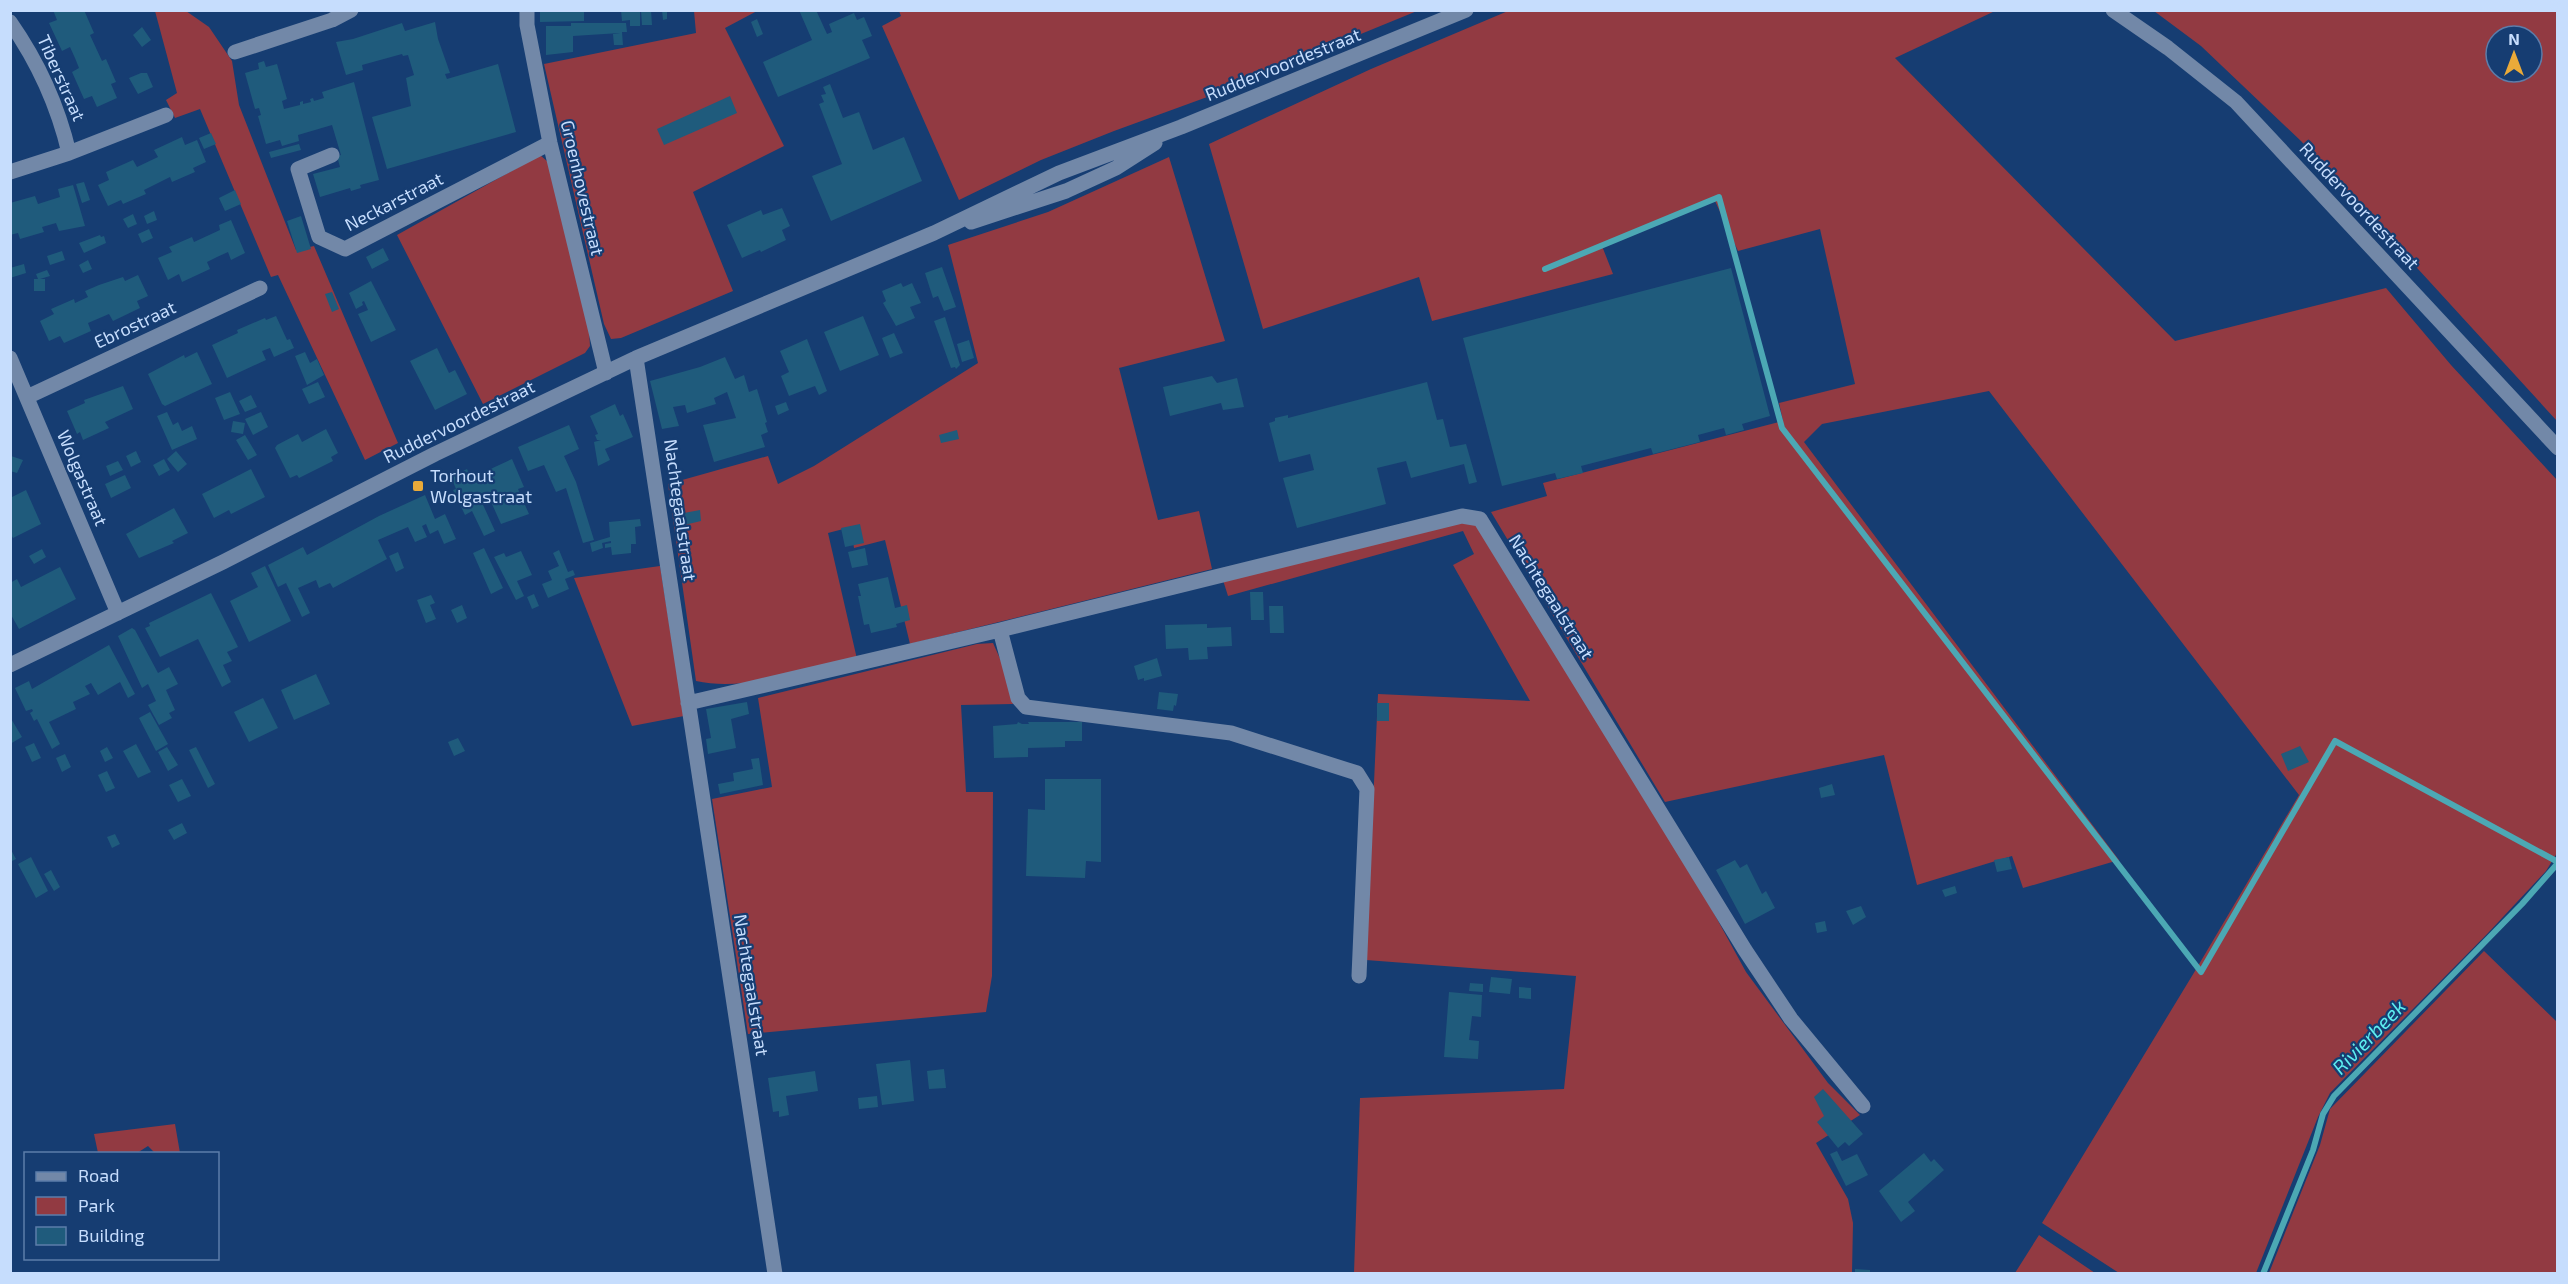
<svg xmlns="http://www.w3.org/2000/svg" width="2568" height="1284" font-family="'Exo 2',sans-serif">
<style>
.green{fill:#923a42;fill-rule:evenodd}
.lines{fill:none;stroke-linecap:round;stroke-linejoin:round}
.stream{stroke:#4ca8b4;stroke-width:6}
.building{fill:#1f5b7c}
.minor{stroke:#7288a8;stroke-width:15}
.poi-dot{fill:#eaaa39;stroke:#163d72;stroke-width:2}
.labels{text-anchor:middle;stroke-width:4.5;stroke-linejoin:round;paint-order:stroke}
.street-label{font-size:18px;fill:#c6ddfd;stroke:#163d72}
.poi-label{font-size:18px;fill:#c6ddfd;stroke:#163d72;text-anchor:start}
.water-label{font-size:20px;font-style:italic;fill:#5dedf0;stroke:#163d72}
</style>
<rect width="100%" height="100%" fill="#163d72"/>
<path class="green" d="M155,11h31l23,16 23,34 7,44 57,145 18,-4 84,197 -33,17 -87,-185 -7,2 -71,-168 -25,9 -9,-18 11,-7z
M694,11h63l-32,17 59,118 -91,46 40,99 -112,47 -10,1 -7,-15 -60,-260 152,-31z
M899,11v-1l518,1 -207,85 -96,35 -73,29 -82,40 -77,-174 19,-10z
M1508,11h487l-100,47 280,283 211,-53 65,77 106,115v373l-11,18 -58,62 -158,160 -12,24 -62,156h-137l-77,-50 153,-252 104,-176 -310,-404 -167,33 -18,18 315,418 -96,28 -11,-32 -95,29 -33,-130 -219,47 -174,-290 56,-16 -4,-13 240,-62 -4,-18 76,-19 -35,-155 -82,22 -23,-50 -113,45 11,28 -181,47 -13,-44 -156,52 -54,-185 162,-75z
M2154,11h403v410l-256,-280 -100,-95zM2496,36h36v36h-36z
M540,155l8,7 41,168 1,16 -5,7 -102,51 -86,-169z
M1169,157l56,184 -106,27 39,152 41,-9 13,58 -302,75 -25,-104 -31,8 -3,-21 -23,6 29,126c-48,11 -113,33 -161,22l-28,-197 100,-28 10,28 36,-18 164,-103 -30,-118 100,-33z
M1469,514l230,372 47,86 82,111 32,32 -44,28 32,56 5,24 -1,50h-498l6,-175 204,-9 12,-113 -210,-16 12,-266 152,7 -77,-136 21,-11 -11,-23 -235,65 -6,-19z
M660,566l24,150 -52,10 -58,-148z
M993,643l9,20 11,41 -52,1 5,87h27l-1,184 -6,36 -238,22 -36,-235 60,-12 -14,-89 219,-54z
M2484,951l73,71v251h-288l51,-128 10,-36z
M175,1124l5,29h-25l-7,-7 -11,7h-39l-4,-19z
M2039,1235l56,38h-80z"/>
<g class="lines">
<path class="stream" d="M1545,269l174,-72 63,231 419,544 134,-231 223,121
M2263,1274l50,-124 10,-36 11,-18 188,-192 36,-41"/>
</g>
<path class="building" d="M53,10l26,2 5,-2 10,23 -4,2 12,26 4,-2 10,23 -5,2 6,14 -20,9 -5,-11 -8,3 -12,-27 7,-4 -4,-10 -5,-11 -8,4 -13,-28 8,-3z
M540,10h44v11l-44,1z
M621,10h19v16h-10v-6l-8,1z
M641,10h10l1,15h-10z
M662,10h5v9l-4,1z
M799,10h17l11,24 5,-2 -3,-8 25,-11 3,7 7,-3 8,19 -10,4 8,18 -92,39 -15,-35 49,-22z
M757,19l6,15 -6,3 -6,-15z
M435,22l3,17 12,34 -5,1 2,5 51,-15 18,68 -129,37 -15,-52 39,-11 -5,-28 8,-3 -6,-20 -5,1 -1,-2 -40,11 1,5 -17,5 -10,-33 17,-3 49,-16 3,8z
M571,23h55l1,9h-5l1,13h-9l-1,-11 7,-1 -47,3v16l-27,3v-29h25z
M142,27l9,13 -9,7 -9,-12z
M264,61l2,6 11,-3 10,35 -5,2 2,8 16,-4v-3l3,-1v3l8,-2 -1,-3 3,-1 1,3 10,-3 -2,-6 32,-10 25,98 -19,5 1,3 -10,3 -1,-3 -30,9 -7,-23 27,-7 -3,-11 4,-1 -9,-30 -34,10 1,6 -17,5 -2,-6 -14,4 -8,-28 3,-1 -2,-7 -4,1 -10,-36 14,-4 -1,-6z
M141,73h6l6,14 -15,7 -9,-16z
M830,84l13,34 16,-6 14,38 31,-13 18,44 -91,40 -19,-45 30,-12 -23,-60 5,-2 -3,-7 5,-1 -3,-7z
M730,96l7,17 -73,32 -7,-16z
M211,133l5,11 -12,5 -5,-11z
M182,137l3,8 12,-5 9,22 -13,6 2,4 -23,10 -2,-5 -26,13 2,4 -23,10 -2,-4 -13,6 -10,-21 11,-5 -3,-8 27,-12 4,7 21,-10 -4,-7z
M299,144l2,6 -30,8 -2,-6z
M84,182l6,18 -8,3 -6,-19z
M73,185l12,41 -26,5 -3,-8 -14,4 2,5 -24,7 -2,-6 -8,2v-32l25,-7 3,8 22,-7 -2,-8z
M235,190l6,14 -16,7 -6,-13z
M782,208l8,18 -8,4 4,10 -25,12 -1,-2 -18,8 -15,-33 34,-15 2,5z
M154,211l3,9 -10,4 -3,-8z
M133,214l4,10 -9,4 -5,-9z
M301,216l10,33 -14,4 -10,-32z
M231,220l14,33 -14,7 -3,-8 -11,5 -10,5 3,7 -28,13 -3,-8 -11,6 -10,-22 14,-6 -3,-5 23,-10 2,5 26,-12 -1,-5z
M149,229l4,9 -11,5 -4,-9z
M100,235l1,2 3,-1 2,7 -22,10 -5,-10z
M383,248l6,12 -17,9 -6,-12z
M62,251l3,9 -15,5 -3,-9z
M88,260l4,9 -9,4 -4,-8z
M24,264l2,9 -16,5v-10z
M942,267l14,40 -12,4 -6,-15 -5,2 -8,-25z
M1731,268l39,148 -28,8 2,6 -18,5 -2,-7 -26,7 2,7 -47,12 -2,-6 -70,18 2,7 -26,6 -2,-6 -53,13 -39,-148z
M47,270l3,6 -10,3h5v12h-11v-12h4l-2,-5z
M138,275l10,21 -11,5 3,7 -27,13 -4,-7 -21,9 3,8 -27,12 -4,-7 -11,5 -9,-20 14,-7 -3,-5 23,-10 1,4 13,-6 -3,-6 14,-6 24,-8 2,4z
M371,281l25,49 -25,12 -13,-28 10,-4 -4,-9 -2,1 1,3 -7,4 -7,-16z
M901,283l2,4 9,-4 9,20 -11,4 5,11 -19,8 -13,-23 3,-2 -4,-10z
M332,292l7,17 -7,3 -7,-18z
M276,316l11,24 3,-1 4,9 -20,9 -4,-9 -8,3 4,9 -39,18 -15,-33 26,-12 -1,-3 28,-12 1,2z
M863,316l16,39 -39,16 -16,-39z
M945,317l15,48 -4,4 -1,-2 -4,1 -17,-47z
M894,333l9,20 -13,5 -8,-20z
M807,339l20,52 -8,4 -4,-9 -26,10 -8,-20 8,-4 -9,-21z
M969,340l5,18 -12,4 -5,-18z
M437,348l12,25 6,-3 12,24 -32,16 -25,-49z
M197,352l15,32 -47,22 -3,-2 -14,-30 36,-19 1,3z
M305,352l5,11 7,-4 7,16 -17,10 -12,-29z
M725,357l10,22 9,-4 5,17 8,-3 10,33 -2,1 3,9 -7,3 4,12 -51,15 -11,-37 33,-7 -9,-26 -13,6 2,6 -29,9 -2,-8 -12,2 6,19 -17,3 -12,-48 50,-14z
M1212,376l5,7 20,-5 7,29 -21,3 -2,-7 -51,13 -7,-29z
M318,382l7,15 -16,7 -7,-15z
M1427,382l10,38 6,-1 7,28 16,-3 11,38 -8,2 -5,-20 -53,14 -5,-17 -29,7 9,36 -89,24 -14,-50 31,-8 -4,-16 -31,8 -10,-39 6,-2v-3l13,-3v3z
M123,386l10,23 -28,13 4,6 -26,12 -3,-8 -3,2 -10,-23 18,-8 -1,-3z
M230,392l10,22 -16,6 -9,-22z
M251,395l6,12 -12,5 -6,-11z
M786,402l3,8 -11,5 -3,-9z
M615,404l5,12 3,-2 10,23 -28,12 5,11 -12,6 -4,-24 7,-2h-4l-2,-5 3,-1 -8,-18z
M167,412l6,13 5,-3 4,9 10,-5 5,13 -25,11 -15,-34z
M261,412l7,15 -15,8 -8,-16z
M233,421l12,2 -2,11 -12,-2z
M569,425l10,24 -15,7 12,26 18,58 -11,3 -17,-55 -10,4 -12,-27 -16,6 -10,-24z
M326,429l12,24 -7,4 2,4 -34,17 -2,-3 -7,3 -15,-30 2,-3 21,-11 4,8z
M957,430l2,9 -18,4 -2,-8z
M245,435l12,20 -9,5 -12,-20z
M136,451l5,11 -10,5 -5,-11z
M176,451l11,13 -9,8 -11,-13z
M11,456l12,4 -6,13 -7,-2z
M164,459l6,11 -11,6 -6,-11z
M512,459l12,28 -6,2 11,25 -28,10 -14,-31 -8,3 16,35 -11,5 -12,-25 -7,4 -12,-25 3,-1 -5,-12 16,-8 4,9z
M118,461l5,9 -13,6 -4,-10z
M251,469l14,28 -34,17 -2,-4 -15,8 -12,-24z
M125,475l6,13 -20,10 -6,-14z
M26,490l15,34 -28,14 -3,-5v-35z
M425,495l10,24 10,-5 11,25 -12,5 -6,-14 -8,4 -4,-10 -4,2 5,11 -12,5 -7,-15 -30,13 9,19 -54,29 -3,-5 -11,5 -3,-8 -18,8 12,25 -8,4 -16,-34 -8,4 -10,-22 35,-18 4,8 72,-39z
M174,508l14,25 -16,8 2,2 -35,15 -13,-24z
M700,510l1,11 -21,5 -1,-9 6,-1 -1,-3z
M640,519l1,7 -6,1 1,17h-5v9l-19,2 -1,-8 -6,1v-4l6,-1v-2l-9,2 1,5 -11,4 -2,-9 20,-6 -1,-15z
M860,524l4,19 -19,4 -4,-19z
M484,548l19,40 -12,6 -18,-41z
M865,548l3,17 -16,3 -4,-16z
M42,549l4,8 -12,7 -5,-8z
M559,550l9,22 5,-2 2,5 -10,4 4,10 -21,9 -6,-14 10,-4 -4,-9 11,-5 -6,-13z
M521,551l11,24 -15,6 7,15 -8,4 -22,-43 10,-4 2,4z
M398,552l6,16 -8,4 -7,-16z
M265,566l26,55 -42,21 -19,-41 28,-14 -7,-14z
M60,567l16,32 -57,30 -9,-16v-30l7,-4 4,8z
M888,577l7,31 12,-3 3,15 -14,4 1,3 -26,6 -2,-9 -5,1 -6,-29h3l-3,-12z
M1250,592h13l1,28h-13z
M211,593l27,54 -11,5 5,9 -9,4 8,17 -9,5 -24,-48 -38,18 -15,-29 5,-2 -1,-3z
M534,594l5,12 -7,3 -5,-12z
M431,595l4,8 -5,2 6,14 -10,4 -9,-23z
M462,605l5,13 -10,5 -6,-13z
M1269,606h14l1,27h-14z
M1207,624v4l24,-1 1,19 -25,1 1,12 -19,1 -1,-12 -22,1 -1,-24z
M132,628l3,2 23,43 11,-6 9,17 -12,6 9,20 -6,3 3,5 -13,7 -11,-20 8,-4 -8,-17 -6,4 -24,-52z
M109,645l26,49 -7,4 -8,-16 -22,13 -7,-12 -6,3 5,8 -17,8 3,7 -27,13 11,22 -8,5 -15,-30 -3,2 -4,-8 3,-2 -1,-2 -6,2 -11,-23 14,-7 3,8z
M1157,658l5,18 -18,5v-3l-6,2 -4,-14z
M316,674l14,30 -36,16 -13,-30z
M1159,692l19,2 -2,12 -2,-1 -1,6 -16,-2z
M263,698l15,30 -29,14 -15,-30z
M747,702l2,12 -18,5 5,29 -28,6 -2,-15 5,-1 -5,-29z
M1377,703h12v18h-12z
M150,712l18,32 -12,7 -17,-33z
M10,717l12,20 -12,7z
M1018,722l4,2h7l-1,-2h54v19h-17v6l-37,1v9l-34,1 -1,-32 24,-2z
M458,738l7,13 -11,5 -6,-14z
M34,743l7,15 -9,4 -7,-15z
M136,744l15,28 -13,6 -15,-27z
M2300,746l9,16 -21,9 -7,-17z
M107,747l6,11 -8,4 -5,-11z
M167,747l11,18 -10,6 -10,-19z
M196,747l19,37 -7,4 -19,-38z
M65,754l6,13 -9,5 -6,-14z
M759,758l4,27 -43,9 -2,-10 16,-3 -1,-8 20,-4 -2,-10z
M107,771l8,17 -9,4 -8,-17z
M182,779l9,17 -13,6 -9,-17z
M1045,779h56v83l-15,-1 -1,17 -59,-2 2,-67 17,1z
M1832,784l3,11 -14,3 -2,-10z
M182,823l5,10 -13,7 -6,-10z
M115,834l5,10 -8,4 -5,-11z
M10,848l6,11 -6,3z
M31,857l17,34 -12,7 -18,-34z
M2009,857l3,12 -15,3 -3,-12z
M1735,860l5,8 7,-4 15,30 4,-3 9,17 -30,16 -29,-54z
M51,870l9,17 -6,4 -10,-17z
M1955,886l2,7 -12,4 -3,-7z
M1861,906l5,11 -13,8 -7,-14z
M1825,921l2,10 -10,2 -2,-10z
M1491,977l21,2 -2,15 -21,-2z
M1470,983l13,1v8l-14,-1z
M1519,987l12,1v11l-12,-1z
M1449,992l33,3 -1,22 -9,-1 -3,24 10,1 -1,18 -34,-2z
M910,1060l4,41 -32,4 -6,-41z
M944,1069l2,19 -17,1 -2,-18z
M815,1071l3,20 -32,5 3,19 -10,2v-6l-6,1 -5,-34z
M1823,1089l40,45 -14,12 -4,-4 -7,6 -21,-26 7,-6 -10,-19z
M877,1096l1,11 -19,2 -1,-11z
M1837,1151l5,10 15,-7 11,21 -22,11 -16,-32z
M1924,1153l7,9 3,-3 10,11 -36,32 7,9 -14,11 -22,-31z
M1855,1269l15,1v4h-15z"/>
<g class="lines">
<path class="minor" d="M527,10v15l23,118 56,230
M2113,10l55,38 68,54 322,346
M10,22c28,40 48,84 59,131
M235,52l97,-32 19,-10
M332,155l-34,14 21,68 26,12 205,-106
M10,172l59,-19 97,-38
M971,222l95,-31 50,-23 39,-25
M10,358l108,255
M636,358l139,916
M27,397l233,-109
M1000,630l18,68 8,9 205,26 126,40 10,16 -8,187
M10,665l213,-103 212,-108 201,-96 298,-125 125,-60 122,-46 285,-117
M688,703l312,-73 462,-114 18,3 265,431 46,69 72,87"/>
</g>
<rect class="poi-dot" x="412" y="480" width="12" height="12" rx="3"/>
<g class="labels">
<g class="street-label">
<text transform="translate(1283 65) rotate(-22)" y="6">Ruddervoordestraat</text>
<text transform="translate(61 78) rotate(66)" y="6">Tiberstraat</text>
<text transform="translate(582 188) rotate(77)" y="6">Groenhovestraat</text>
<text transform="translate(394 202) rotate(-27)" y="6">Neckarstraat</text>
<text transform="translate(2359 206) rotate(47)" y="6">Ruddervoordestraat</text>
<text transform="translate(135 325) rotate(-25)" y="6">Ebrostraat</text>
<text transform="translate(459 422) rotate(-26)" y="6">Ruddervoordestraat</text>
<text transform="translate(82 478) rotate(67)" y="6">Wolgastraat</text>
<text transform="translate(680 510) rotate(82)" y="6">Nachtegaalstraat</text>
<text transform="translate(1551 597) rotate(58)" y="6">Nachtegaalstraat</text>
<text transform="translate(751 985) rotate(81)" y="6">Nachtegaalstraat</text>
</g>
<g class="poi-label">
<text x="430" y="482">Torhout<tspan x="430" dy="21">Wolgastraat</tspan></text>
</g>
<g class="water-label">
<text transform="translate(2369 1037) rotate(-46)" y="7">Rivierbeek</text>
</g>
</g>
<rect width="2568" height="1284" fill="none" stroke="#c6ddfd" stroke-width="24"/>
<rect x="24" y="1152" width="195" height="108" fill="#163d72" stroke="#5c7daa" stroke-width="1.5"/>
<rect x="36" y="1172" width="30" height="9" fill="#7288a8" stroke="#5c7daa" stroke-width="1.5"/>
<text x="78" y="1182" font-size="18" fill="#c6ddfd">Road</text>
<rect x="36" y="1197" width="30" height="18" fill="#923a42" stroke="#5c7daa" stroke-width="1.5"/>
<text x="78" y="1212" font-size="18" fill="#c6ddfd">Park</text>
<rect x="36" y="1227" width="30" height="18" fill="#1f5b7c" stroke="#5c7daa" stroke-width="1.5"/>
<text x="78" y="1242" font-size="18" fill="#c6ddfd">Building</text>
<g transform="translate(2514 54)"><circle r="28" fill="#163d72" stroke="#5c7daa" stroke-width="1.5"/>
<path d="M0-4.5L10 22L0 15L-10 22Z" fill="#eaaa39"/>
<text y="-9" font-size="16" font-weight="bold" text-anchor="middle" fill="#c6ddfd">N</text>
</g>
</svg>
